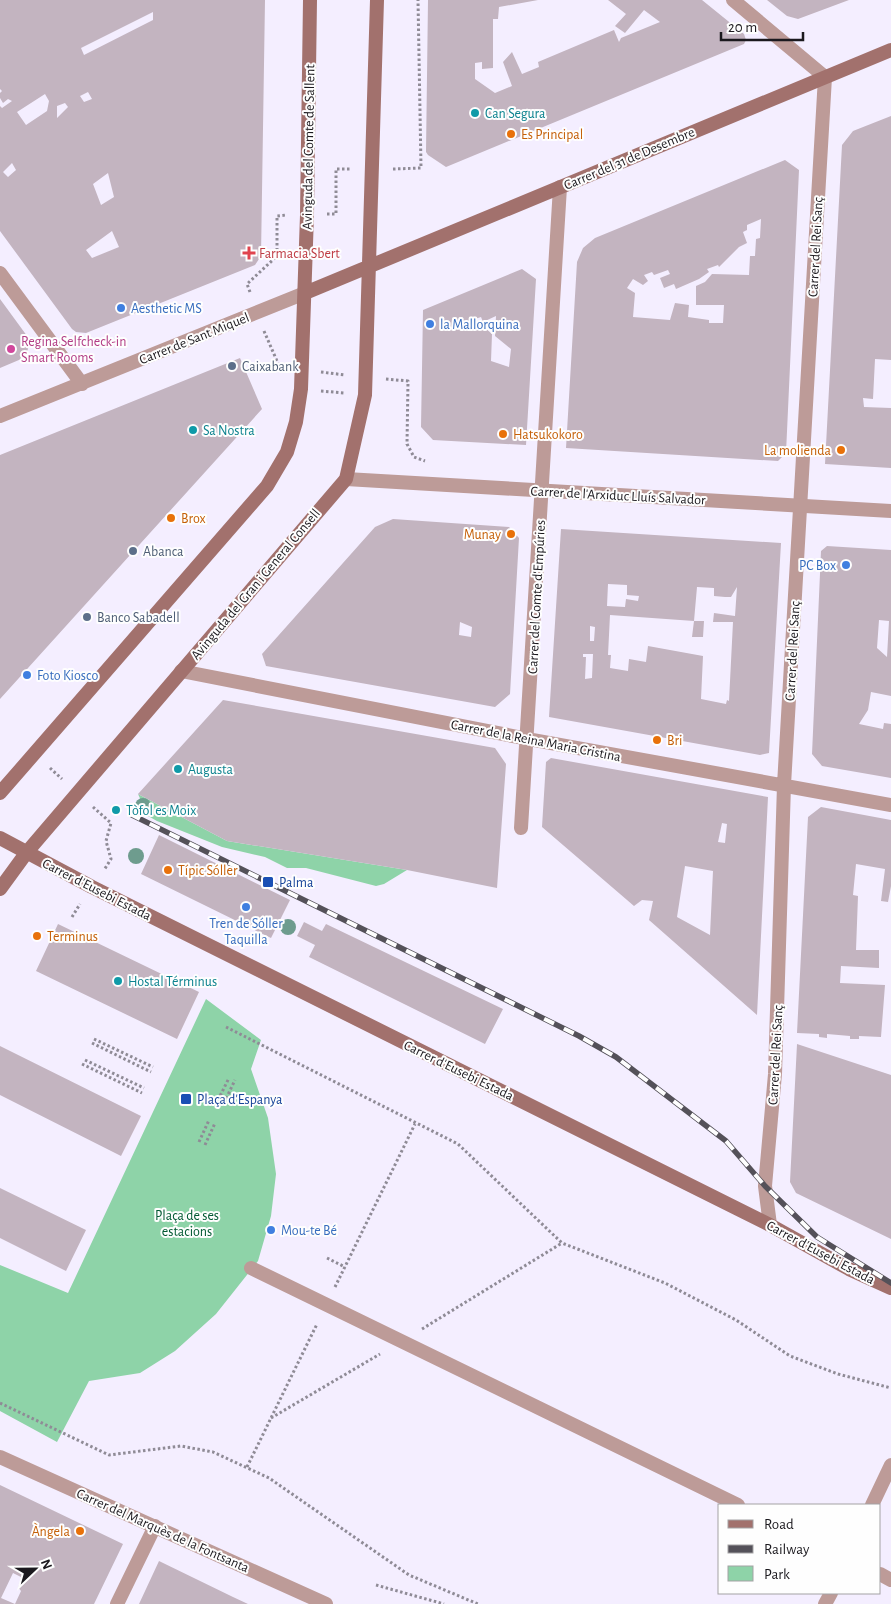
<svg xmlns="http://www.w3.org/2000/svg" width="891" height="1604" font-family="'Alegreya Sans',sans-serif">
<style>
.green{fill:#8ed3a8}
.building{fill:#c3b4c0;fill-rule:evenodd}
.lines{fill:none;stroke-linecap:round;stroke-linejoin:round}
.path{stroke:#8f8b96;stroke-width:3;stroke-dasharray:2.5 2.5;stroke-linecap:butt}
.pedestrian{stroke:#bd9b98;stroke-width:14}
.minor{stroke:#bd9b98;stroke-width:14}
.tertiary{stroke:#bd9b98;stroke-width:14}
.secondary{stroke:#a2716d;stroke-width:14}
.rail-casing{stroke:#545159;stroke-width:5.5}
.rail{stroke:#fefefe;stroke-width:4;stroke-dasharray:11;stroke-linecap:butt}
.tree{fill:#6e9c8e}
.culture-dot{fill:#0f9aa8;stroke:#fefefe;stroke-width:2}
.food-dot{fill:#e8710a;stroke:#fefefe;stroke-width:2}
.health-dot{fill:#e0444e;stroke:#fefefe;stroke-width:2}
.shop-dot{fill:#3f7fe0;stroke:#fefefe;stroke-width:2}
.hotel-dot{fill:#d1479c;stroke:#fefefe;stroke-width:2}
.service-dot{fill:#5c6f8a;stroke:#fefefe;stroke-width:2}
.transit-dot{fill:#1a4fb4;stroke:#fefefe;stroke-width:2}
.labels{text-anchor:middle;stroke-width:4;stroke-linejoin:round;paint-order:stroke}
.culture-label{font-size:14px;fill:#0d838f;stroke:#fefefe;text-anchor:start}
.food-label{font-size:14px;fill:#c56008;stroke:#fefefe;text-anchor:start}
.street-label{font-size:14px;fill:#1b191e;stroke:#fefefe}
.health-label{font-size:14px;fill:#be3a42;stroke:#fefefe;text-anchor:start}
.shop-label{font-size:14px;fill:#366cbe;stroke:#fefefe;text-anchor:start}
.hotel-label{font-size:14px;fill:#b23c85;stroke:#fefefe;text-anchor:start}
.service-label{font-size:14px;fill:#4e5e75;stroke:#fefefe;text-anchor:start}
.transit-label{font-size:14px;fill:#164399;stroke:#fefefe;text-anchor:start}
.park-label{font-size:14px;fill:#005832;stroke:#fefefe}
</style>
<rect width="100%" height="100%" fill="#f4eeff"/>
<path class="green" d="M138,794l89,47 180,29 -23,14 -8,2 -70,-18h-19l-22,-11 -43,-10 -65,-26 -9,-5z
M206,999l55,41 -10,29 17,49 8,56 -5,42 -13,45 -42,53 -41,37 -35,22 -51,8 -32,61 -57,-31v-146l68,28z"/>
<path class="building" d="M0,0h265l-4,256 -6,9 -169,68 -10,-1 -4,-3 -72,-98v-125l2,2 10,-7 -4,-2 -5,4 -3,-5v-5l2,-2 -2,-2zM153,12v8l-69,35 -3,-7zM88,92l4,7 -8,3 -4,-6zM45,94l4,7 -2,10 -21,14 -9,-13zM65,103l3,4 -11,11v-12zM12,163l4,7 -8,7 -5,-5zM108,173l6,24 -13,8 -8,-21zM112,231l7,16 -27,11 -6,-8z
M428,0h110l-39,7 -1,12h-5v49l-11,1v-7l-7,1v16l20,14 17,-7 -9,-24 9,-10 10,22 17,-7 -1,-5 76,-32 5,12 2,-4 39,-16 -16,-12 -19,23 -10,-7 11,-12 -18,-14h94l42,34 2,6 -2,4 -298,123 -18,-12 -2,-3z
M767,0h82l-51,19 -11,-3z
M891,116v244l-16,-1 -2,40 -10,-1 1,9 27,1v60l-66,-4 17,-319 11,-14z
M785,160l14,10 -13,283 -8,8 -212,-13 11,-186 6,-14 12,-10zM761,219l-1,19 -4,1 -1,17h-5l-1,19 -37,-1 -7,8 -9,4v19h28l-1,18h-14v-3l-21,-3 1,-12 -14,-2 -5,17 -37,-3 2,-24 -8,-5 6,-9 10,6 5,-4 -4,-6 8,-3 2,3 14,-5 2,4 -10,4 4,10 10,-4 2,5 23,-10 10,-7 -2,-3 11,-4 1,2 20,-20 8,-4 -4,-11 4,-2v-5z
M522,269l14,10 -10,166 -93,-5 -12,-13 2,-117zM496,316l-1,20 16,13 -2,18 -18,-6 1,-27 -17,-15 6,-2 2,5z
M0,299l30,41 -4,17 -26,11z
M240,358l22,51 -262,290v-244z
M393,519l116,8 10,11 -9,156 -15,13 -229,-41 -4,-12 113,-127zM460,622l12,5 -1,10 -12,-2z
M561,529l220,14 -12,210 -9,2 -211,-38zM608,584l19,1v10l12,1 -1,5 -12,-2 -1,8 -18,-1zM697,587l17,1v8l11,1h6l6,-10 -2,29 -21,-3 -1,9h20l-4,79 -2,-1 -1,4 -25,-5 2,-43 -55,-10 -2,16 -17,-3 -1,12 -18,-3 1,-13h-3l2,-40 84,6 -2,16h11l1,-16h-10zM590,626l5,1 -1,14h-4zM583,654h10l-1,24 -7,1 1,-22h-3z
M827,546l64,4v146l-20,-4 -3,18 -9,14 24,5 1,-6 7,1v54l-69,-12 -10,-12 9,-203zM879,620l10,1 -2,36 -10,-9z
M223,700l272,48 11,16 -9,124 -90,-18 -180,-29 -89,-47z
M551,758l217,39 -11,218 -108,-95 4,-19 -11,-1 -8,6 -92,-79 4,-65zM722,823l5,1 -2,19 -7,-1zM685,866l28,5 -3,64 -33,-18z
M821,807l70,13v66l-3,16 -7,-1 4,-32 -29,-5 -3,31 5,1 -2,54h23v18l-38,-2 -1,17 45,2 -4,52 -22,-1v3h-9v-3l-23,-2v4l-8,-1v-3l-22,-1 11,-216z
M159,835l131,65 -19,38 -130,-64z
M304,922l18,9 4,-7 177,85 -18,35 -176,-87 6,-12 -18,-9z
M58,924l141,68 -22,47 -141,-68z
M797,1044l94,31v164l-95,-46 -6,-11z
M0,1046l141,70 -20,40 -121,-61z
M0,1188l86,42 -20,41 -66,-33z
M0,1485l123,59 -29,60h-94zM13,1573l10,5 -5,9 3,4 -6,13 -14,-6z
M159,1561l74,36 15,7h-109z"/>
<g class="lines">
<path class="path" d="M393,169l28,-1 -3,-168
M327,214h9v-45h15
M250,292l-3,-8 30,-28v-40l9,-1
M264,331l16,37
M321,372l24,3
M386,379l22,2 -1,63 7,13 11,4
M321,391l23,2
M50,768l12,11
M93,807l18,16 -5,18 5,18 -7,11
M72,917l8,-13
M226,1027l232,117 104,99 103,40 71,37 54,36 48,18 53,14
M94,1039l59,28
M92,1043l59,29
M85,1060l59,28
M82,1064l60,29
M218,1100l11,-22
M224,1103l11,-23
M199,1142l10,-22
M205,1145l10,-22
M327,1258l18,9
M335,1287l80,-163
M422,1329l140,-86
M0,1403l109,52 72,-9 32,6 56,26 140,97 69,29
M271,1418l109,-64
M247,1467l70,-143
M376,1585l68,19"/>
<path class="pedestrian" d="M251,1268l487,237
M872,1505l19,-40
M880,1574l11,6
M825,1604l6,-11"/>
<path class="minor" d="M733,0l92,77 -41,708 -9,289 -10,112 5,39
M0,273l82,111
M0,416l305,-123
M181,671l347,68 363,66
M521,828l39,-641
M117,1604l38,-78"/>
<path class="tertiary" d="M346,479l545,32
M0,1457l326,147"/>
<path class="secondary" d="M305,293l586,-243
M0,793l267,-307 20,-34 9,-30 5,-33 6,-174 3,-215
M0,838l92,49 678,338 79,44 42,19
M0,889l27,-37 319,-373 19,-84 12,-395"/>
<defs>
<path id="rail" d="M130,814l449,222 37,21 110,84 39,45 52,51 74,46"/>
</defs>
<use href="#rail" class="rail-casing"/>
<use href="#rail" class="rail"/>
</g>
<g class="tree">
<circle cx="143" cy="806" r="8"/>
<circle cx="136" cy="856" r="8"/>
<circle cx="288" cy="927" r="8"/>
</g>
<g class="culture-dot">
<circle cx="475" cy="113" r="5"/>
<circle cx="193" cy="430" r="5"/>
<circle cx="178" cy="769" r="5"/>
<circle cx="116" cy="810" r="5"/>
<circle cx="118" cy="981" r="5"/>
</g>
<g class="food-dot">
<circle cx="511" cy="134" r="5"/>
<circle cx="503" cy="434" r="5"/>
<circle cx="841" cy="450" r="5"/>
<circle cx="171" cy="518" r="5"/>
<circle cx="511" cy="534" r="5"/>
<circle cx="657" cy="740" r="5"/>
<circle cx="168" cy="870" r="5"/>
<circle cx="37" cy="936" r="5"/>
<circle cx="80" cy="1531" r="5"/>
</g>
<path class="health-dot" d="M246.5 245.5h5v5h5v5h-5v5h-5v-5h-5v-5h5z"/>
<g class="shop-dot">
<circle cx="121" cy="308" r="5"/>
<circle cx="430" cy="324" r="5"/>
<circle cx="846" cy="565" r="5"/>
<circle cx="27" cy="675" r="5"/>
<circle cx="246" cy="907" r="5"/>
<circle cx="271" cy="1230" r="5"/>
</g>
<circle class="hotel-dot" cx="11" cy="349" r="5"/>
<g class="service-dot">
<circle cx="232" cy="366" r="5"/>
<circle cx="133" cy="551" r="5"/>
<circle cx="87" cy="617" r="5"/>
</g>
<g class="transit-dot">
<rect x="262" y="876" width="12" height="12" rx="2.5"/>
<rect x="180" y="1093" width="12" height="12" rx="2.5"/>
</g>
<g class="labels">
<g class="culture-label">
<text x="485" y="118">Can Segura</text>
<text x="203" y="435">Sa Nostra</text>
<text x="188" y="774">Augusta</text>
<text x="126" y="815">Tòfol es Moix</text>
<text x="128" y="986">Hostal Términus</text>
</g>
<g class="food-label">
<text x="521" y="139">Es Principal</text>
<text x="513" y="439">Hatsukokoro</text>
<text x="831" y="455" text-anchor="end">La molienda</text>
<text x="181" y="523">Brox</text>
<text x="501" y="539" text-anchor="end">Munay</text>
<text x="667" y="745">Bri</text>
<text x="178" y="875">Típic Sóller</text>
<text x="47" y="941">Terminus</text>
<text x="70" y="1536" text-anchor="end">Àngela</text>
</g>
<g class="street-label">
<text transform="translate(308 147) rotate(-89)" y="5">Avinguda del Comte de Sallent</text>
<text transform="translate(629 158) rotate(-23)" y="5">Carrer del 31 de Desembre</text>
<text transform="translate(815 247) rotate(-87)" y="5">Carrer del Rei Sanç</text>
<text transform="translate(194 338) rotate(-22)" y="5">Carrer de Sant Miquel</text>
<text transform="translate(618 495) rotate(3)" y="5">Carrer de l'Arxiduc Lluís Salvador</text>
<text transform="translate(255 584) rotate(-50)" y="5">Avinguda del Gran i General Consell</text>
<text transform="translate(536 597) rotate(-87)" y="5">Carrer del Comte d'Empúries</text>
<text transform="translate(792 651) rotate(-87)" y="5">Carrer del Rei Sanç</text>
<text transform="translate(536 740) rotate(11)" y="5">Carrer de la Reina Maria Cristina</text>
<text transform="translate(97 889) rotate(27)" y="5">Carrer d'Eusebi Estada</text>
<text transform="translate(775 1055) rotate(-87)" y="5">Carrer del Rei Sanç</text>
<text transform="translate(459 1070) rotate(26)" y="5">Carrer d'Eusebi Estada</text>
<text transform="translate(821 1252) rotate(28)" y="5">Carrer d'Eusebi Estada</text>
<text transform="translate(163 1530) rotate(24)" y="5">Carrer del Marquès de la Fontsanta</text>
</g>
<g class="health-label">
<text x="259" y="258">Farmacia Sbert</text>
</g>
<g class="shop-label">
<text x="131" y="313">Aesthetic MS</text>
<text x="440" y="329">la Mallorquina</text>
<text x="836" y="570" text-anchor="end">PC Box</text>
<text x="37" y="680">Foto Kiosco</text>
<text x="246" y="928" text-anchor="middle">Tren de Sóller<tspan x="246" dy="16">Taquilla</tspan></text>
<text x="281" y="1235">Mou-te Bé</text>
</g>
<g class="hotel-label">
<text x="21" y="346">Regina Selfcheck-in<tspan x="21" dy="16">Smart Rooms</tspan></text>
</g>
<g class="service-label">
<text x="242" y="371">Caixabank</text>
<text x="143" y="556">Abanca</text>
<text x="97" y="622">Banco Sabadell</text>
</g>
<g class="transit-label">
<text x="279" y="887">Palma</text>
<text x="197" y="1104">Plaça d'Espanya</text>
</g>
<g class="park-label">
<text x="187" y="1220">Plaça de ses<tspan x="187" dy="16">estacions</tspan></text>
</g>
</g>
<rect x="718" y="1504" width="162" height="90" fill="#fefefe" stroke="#a3a2a4"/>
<rect x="728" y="1520" width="25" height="8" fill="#a2716d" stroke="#a3a2a4"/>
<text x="764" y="1529" font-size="15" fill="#1b191e">Road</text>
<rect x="728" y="1545" width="25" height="8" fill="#545159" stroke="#a3a2a4"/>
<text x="764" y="1554" font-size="15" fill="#1b191e">Railway</text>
<rect x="728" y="1566" width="25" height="15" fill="#8ed3a8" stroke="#a3a2a4"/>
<text x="764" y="1579" font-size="15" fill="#1b191e">Park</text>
<g transform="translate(35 1569) rotate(68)" stroke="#fefefe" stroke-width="4" paint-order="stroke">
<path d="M0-4L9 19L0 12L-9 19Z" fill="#1b191e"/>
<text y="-8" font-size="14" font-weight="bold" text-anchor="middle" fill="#1b191e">N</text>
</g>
<path d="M721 32v8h82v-8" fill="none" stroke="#1b191e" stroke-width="2.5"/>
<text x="728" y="32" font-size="15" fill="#1b191e" stroke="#fefefe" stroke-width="4" paint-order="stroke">20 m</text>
</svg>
